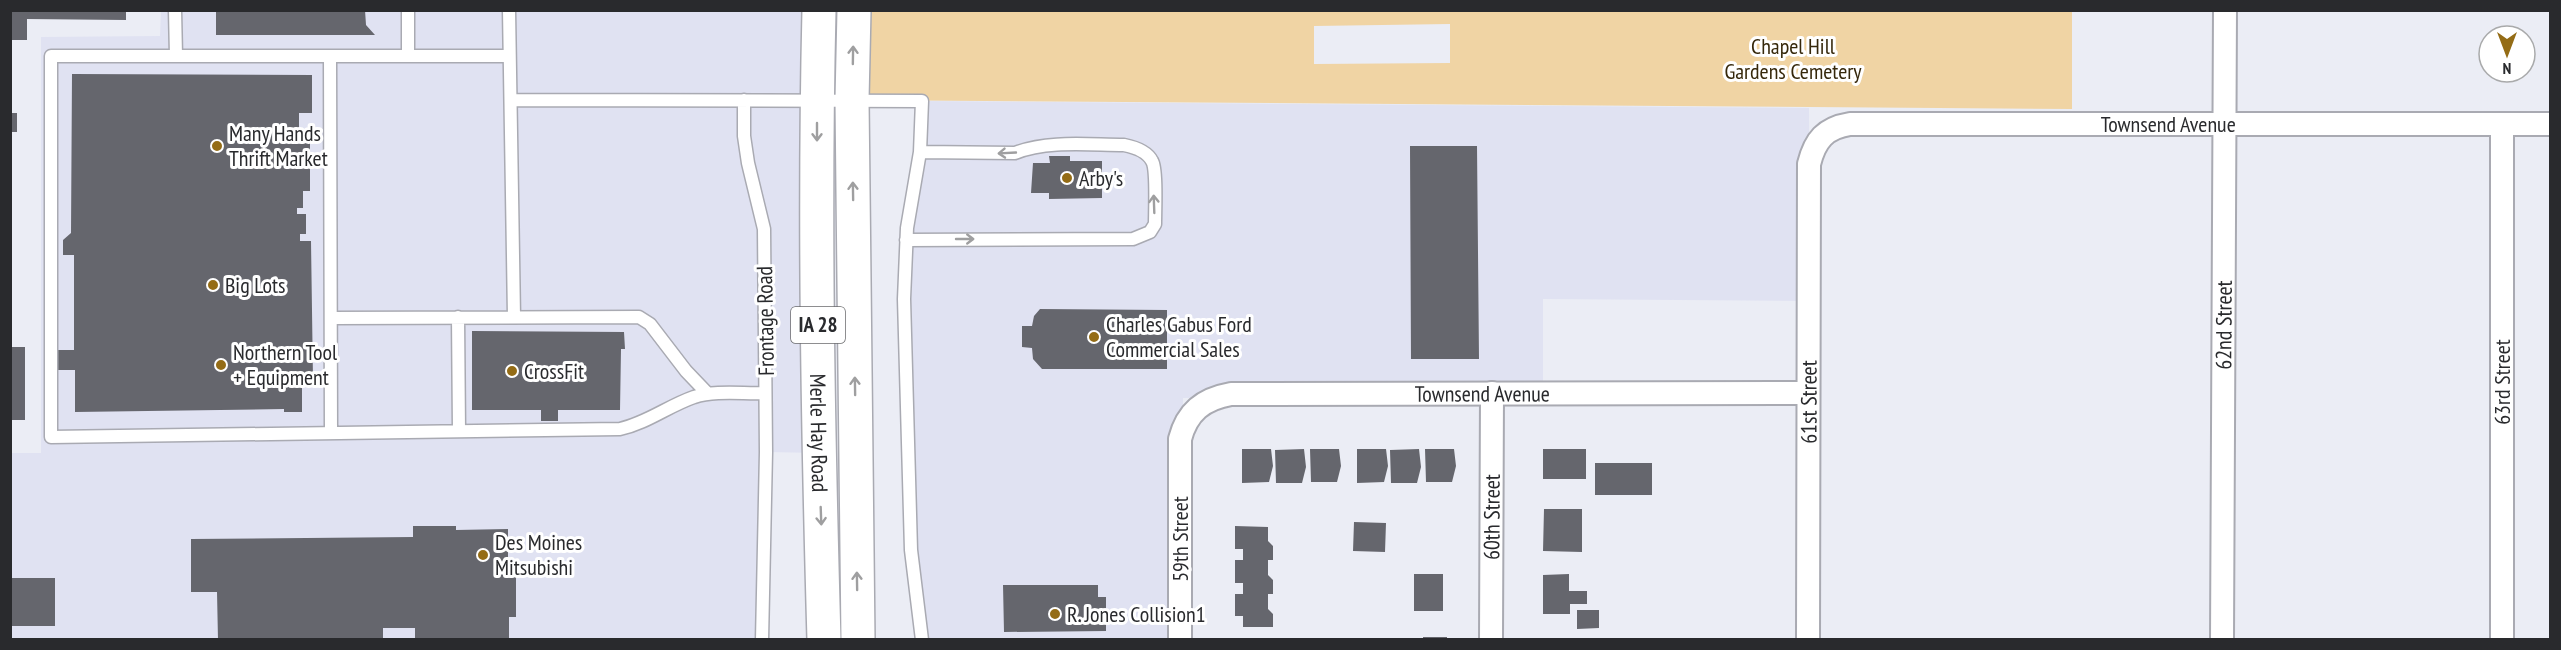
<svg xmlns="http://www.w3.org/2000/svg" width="2561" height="650" font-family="'PT Sans Narrow',sans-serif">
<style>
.built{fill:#e0e2f2}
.green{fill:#f0d4a4;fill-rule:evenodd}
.building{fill:#65666d}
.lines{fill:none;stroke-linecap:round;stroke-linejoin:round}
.service-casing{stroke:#a9aab2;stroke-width:15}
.minor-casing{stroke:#a9aab2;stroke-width:26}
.primary-casing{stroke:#a9aab2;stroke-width:36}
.service{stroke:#fff;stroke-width:12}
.minor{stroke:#fff;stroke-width:22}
.primary{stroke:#fff;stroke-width:33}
.oneway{stroke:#9f9fa0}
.poi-dot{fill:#946c16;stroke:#fff;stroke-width:2}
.labels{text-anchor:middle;stroke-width:6;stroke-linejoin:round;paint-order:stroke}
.shield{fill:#fff;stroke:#696a6c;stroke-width:1.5}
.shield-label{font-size:21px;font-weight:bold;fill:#292a2d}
.park-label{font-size:22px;fill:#36280b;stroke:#fff}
.street-label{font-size:22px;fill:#292a2d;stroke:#fff}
.poi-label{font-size:22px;fill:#292a2d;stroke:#fff;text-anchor:start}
</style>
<rect width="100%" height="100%" fill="#ebedf5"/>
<path class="built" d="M161,10l658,1v442l-52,-1 -5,187h-751l-1,-186h31v-416l119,-1z
M922,101l887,7 1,193 -267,-2v95l-360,4 -2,241 -259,1 -11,-90 -7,-251z"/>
<path class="green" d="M1258,10l814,1v98l-1220,-9 2,-89zM1450,24v39l-136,1v-38z"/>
<path class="building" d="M10,10h116v10l-99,-1v21h-17z
M216,10h149l1,15 9,10h-159z
M72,74l240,1v38h-13v22h11v56h-7v17h-6v6h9v20h-6v7h11l2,139h-11v32h-18v-3l-209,3v-42h-18v-20h17v-95h-11v-15l8,-7z
M10,113h7v19h-7z
M1410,146h67l2,213h-68z
M1049,156h21v5h32v37l-53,1v-6h-18l2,-30h17z
M1040,309l127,1v59h-125l-9,-10 -1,-11 -10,-1v-21h10l2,-10z
M472,331l152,1 1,17h-4l-1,61h-62v11h-17v-11h-69z
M10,347h15v73h-15z
M1242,449h29l2,17 -4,16 -27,1z
M1304,449l2,18 -4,16h-26l-1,-33z
M1310,449h29l2,17 -4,16h-26z
M1357,449h29l2,17 -4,16 -27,1z
M1419,449l2,18 -4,16h-26l-1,-33z
M1425,449h29l2,17 -4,16h-26z
M1543,449h43v30h-43z
M1595,463h57v32h-57z
M1544,509h38v43l-39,-1z
M1354,522l32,1 -1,29 -32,-1z
M413,526h43v4l52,-1v43h8v45h-7v23h-94v-12h-32v12h-165l-1,-48h-26v-53l222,-2z
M1235,526l33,1v14l5,5v14h-5v15l5,5v14h-5v15l5,5v13h-30v-11h-8v-22h8v-11h-8v-23h8v-11h-8z
M1414,574h29v37h-29z
M1569,574v17h18v13h-17v10h-27v-39z
M10,578h45v48h-45z
M1003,585h95v12h8v34l-102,1z
M1577,610h22v18l-22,1z
M1423,637h24v3h-24z"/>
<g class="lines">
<defs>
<path id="service" d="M175,10l1,46
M408,10v46
M509,10l5,307
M330,56l1,377
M509,56h-458v381l569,-8c27,-6 48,-23 74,-32 22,-7 49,-3 71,-4
M511,100l411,1 -2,51 -13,76 -3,71 7,251 11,90
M744,100v36l4,27 16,66 2,223 -4,188
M906,240l227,-1 17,-7 5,-8c0,-12 2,-55 -3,-63 -5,-10 -18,-14 -28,-16 -35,0 -76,-5 -109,8l-95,-1
M458,317l1,114
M331,318l308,-1 11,7 36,47 22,23"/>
<g id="minor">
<path id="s1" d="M1180,640v-201c7,-27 23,-40 51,-45l577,-1"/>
<path id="s2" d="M1491,640l1,-247"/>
<path id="s3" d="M1808,640l1,-476c6,-24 16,-36 41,-40h700"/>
<path id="s4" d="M2222,640l3,-630"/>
<path d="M2502,640v-516"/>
</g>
<g id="primary">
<path id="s5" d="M819,10c-5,210 -1,420 5,630"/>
<path d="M854,10l-2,90 6,540"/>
</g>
</defs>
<use href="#service" class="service-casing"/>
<use href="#minor" class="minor-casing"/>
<use href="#primary" class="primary-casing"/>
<use href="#service" class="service"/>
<use href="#minor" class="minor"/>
<use href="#primary" class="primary"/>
</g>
<defs><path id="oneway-shaft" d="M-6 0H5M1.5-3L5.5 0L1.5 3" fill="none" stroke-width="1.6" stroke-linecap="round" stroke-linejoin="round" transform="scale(1.5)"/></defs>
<g class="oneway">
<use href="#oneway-shaft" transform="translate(853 55) rotate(-89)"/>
<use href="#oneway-shaft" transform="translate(817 132) rotate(90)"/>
<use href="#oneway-shaft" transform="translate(1007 153) rotate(177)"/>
<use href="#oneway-shaft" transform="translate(853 191) rotate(-91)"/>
<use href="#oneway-shaft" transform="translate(1154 204) rotate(-92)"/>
<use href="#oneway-shaft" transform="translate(965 239)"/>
<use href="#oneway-shaft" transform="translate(855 386) rotate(-91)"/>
<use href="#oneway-shaft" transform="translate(821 516) rotate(88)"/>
<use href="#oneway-shaft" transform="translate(857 581) rotate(-91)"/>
</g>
<g class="poi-dot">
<circle cx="217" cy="146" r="6"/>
<circle cx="1067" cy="178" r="6"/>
<circle cx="213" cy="285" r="6"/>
<circle cx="1094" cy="337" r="6"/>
<circle cx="221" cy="365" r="6"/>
<circle cx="512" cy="371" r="6"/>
<circle cx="483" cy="555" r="6"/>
<circle cx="1055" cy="614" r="6"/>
</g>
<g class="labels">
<rect class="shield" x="791" y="307" width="54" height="36" rx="4.5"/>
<g class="shield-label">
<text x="818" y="332">IA 28</text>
</g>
<g class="park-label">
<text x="1793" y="54">Chapel Hill<tspan x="1793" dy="25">Gardens Cemetery</tspan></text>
</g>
<g class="street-label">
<text dy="8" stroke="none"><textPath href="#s3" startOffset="856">Townsend Avenue</textPath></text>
<text transform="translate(765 321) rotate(-91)" y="8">Frontage Road</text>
<text dy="8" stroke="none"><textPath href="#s4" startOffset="315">62nd Street</textPath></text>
<text transform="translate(2502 382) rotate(-90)" y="8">63rd Street</text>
<text dy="8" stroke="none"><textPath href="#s1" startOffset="525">Townsend Avenue</textPath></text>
<text dy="8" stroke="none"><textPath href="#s3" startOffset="238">61st Street</textPath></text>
<text dy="8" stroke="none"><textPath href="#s5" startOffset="423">Merle Hay Road</textPath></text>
<text dy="8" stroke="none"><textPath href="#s2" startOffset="123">60th Street</textPath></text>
<text transform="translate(1180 539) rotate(-90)" y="8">59th Street</text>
</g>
<g class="poi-label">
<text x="229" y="141">Many Hands<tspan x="229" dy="25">Thrift Market</tspan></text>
<text x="1079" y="186">Arby's</text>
<text x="225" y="293">Big Lots</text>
<text x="1106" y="332">Charles Gabus Ford<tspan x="1106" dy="25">Commercial Sales</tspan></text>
<text x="233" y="360">Northern Tool<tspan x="233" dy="25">+ Equipment</tspan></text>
<text x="524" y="379">CrossFit</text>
<text x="495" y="550">Des Moines<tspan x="495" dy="25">Mitsubishi</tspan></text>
<text x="1067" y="622">R. Jones Collision1</text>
</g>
</g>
<rect width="2561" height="650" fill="none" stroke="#292a2d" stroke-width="24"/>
<g transform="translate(2507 54) rotate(180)"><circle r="28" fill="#ffffff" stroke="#a9aaab" stroke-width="1.5"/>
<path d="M0-4.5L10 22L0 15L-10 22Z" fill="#946c16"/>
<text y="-9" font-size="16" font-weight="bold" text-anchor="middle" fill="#292a2d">N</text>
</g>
</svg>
